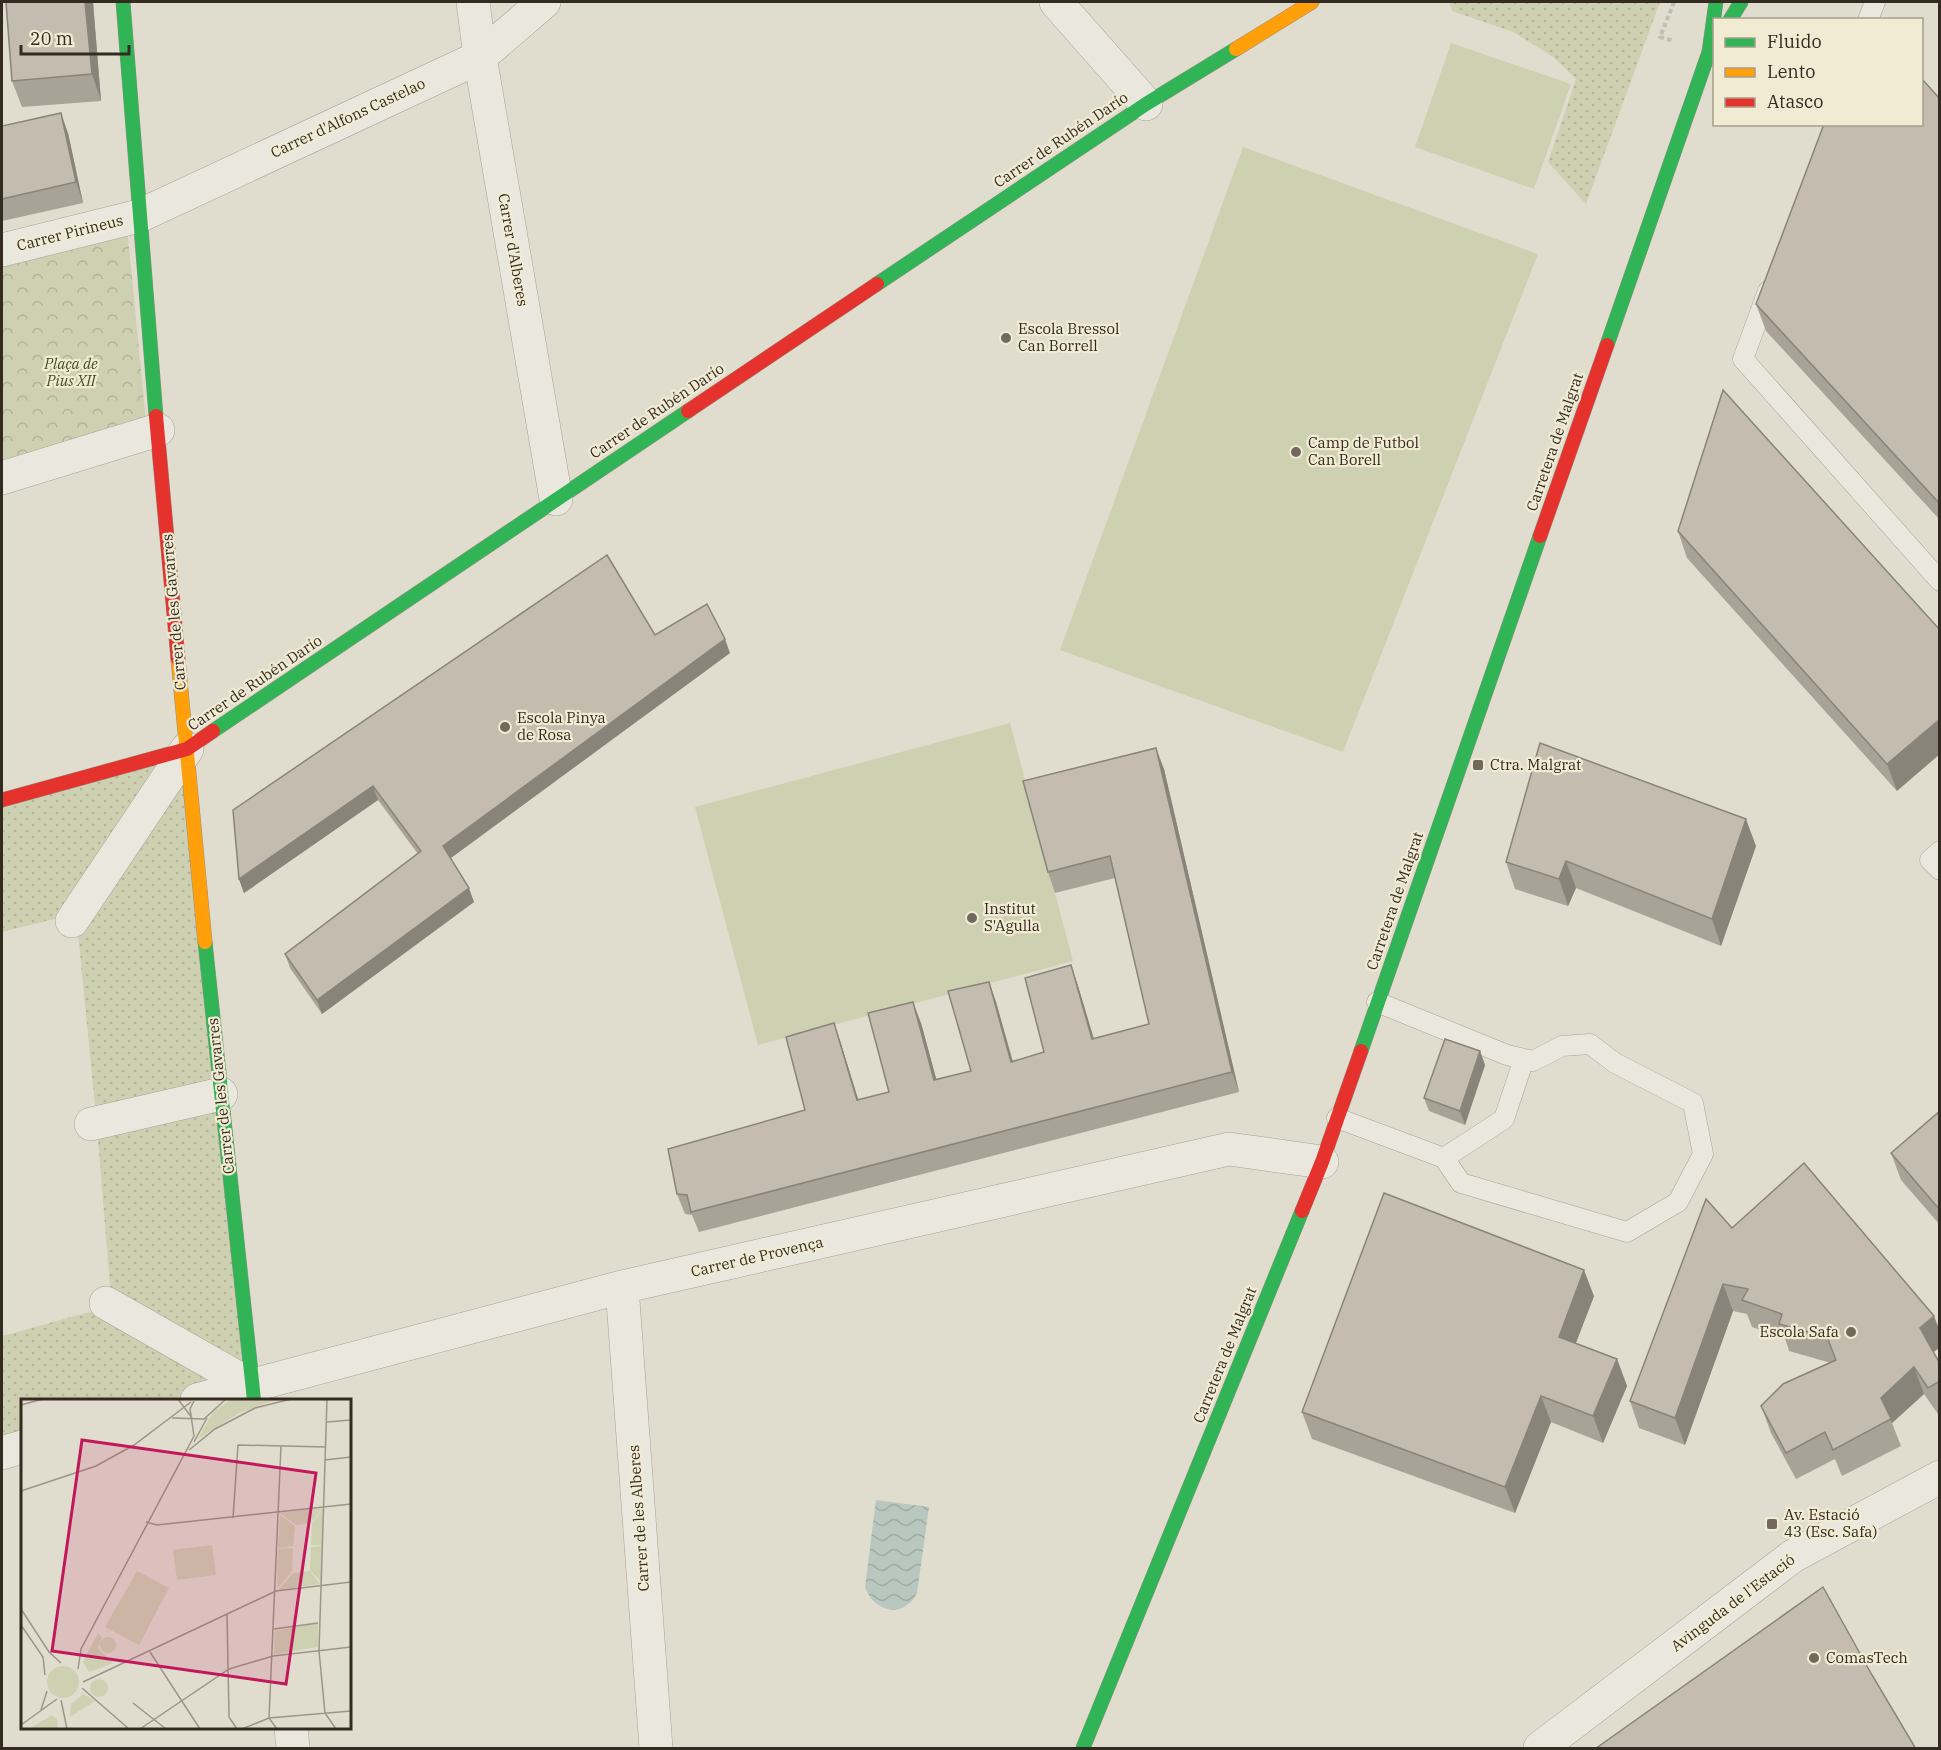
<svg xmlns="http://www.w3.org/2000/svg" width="1941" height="1750" font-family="'IBM Plex Serif',serif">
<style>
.grass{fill:url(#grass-dots)}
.park{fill:url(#park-crowns)}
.garden{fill:#ced0b2}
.water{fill:url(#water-waves)}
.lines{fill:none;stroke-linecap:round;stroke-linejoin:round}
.lane-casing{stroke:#a6a297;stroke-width:21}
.street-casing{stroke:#a6a297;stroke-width:34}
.fast-casing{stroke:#969186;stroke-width:15}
.slow-casing{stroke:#969186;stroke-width:15}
.jam-casing{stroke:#969186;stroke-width:15}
.path{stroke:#c2beb5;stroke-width:4;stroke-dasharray:4.5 3;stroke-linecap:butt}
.lane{stroke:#eae7de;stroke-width:20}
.street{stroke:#eae7de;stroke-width:33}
.fast{stroke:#30b455;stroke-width:14}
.slow{stroke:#ff9f0a;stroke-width:14}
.jam{stroke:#e5322d;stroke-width:14}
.wall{fill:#a9a296}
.shaded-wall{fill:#89847a}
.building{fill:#c4bcaf;stroke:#89847a;stroke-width:1.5}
.poi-dot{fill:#71695d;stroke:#f1ebd4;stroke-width:2}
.labels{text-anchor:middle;stroke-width:4.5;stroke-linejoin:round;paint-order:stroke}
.street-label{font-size:15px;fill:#342b20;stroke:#f1ebd4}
.poi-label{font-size:15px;fill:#342b20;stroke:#f1ebd4;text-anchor:start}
.park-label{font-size:15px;font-style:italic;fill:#424e29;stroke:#f1ebd4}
.inset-road{fill:none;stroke:#9c9688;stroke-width:1.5}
.view{fill:#c2185b;fill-opacity:0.15;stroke:#c2185b;stroke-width:3}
.inset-edge{fill:none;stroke:#342b20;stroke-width:3}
</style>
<defs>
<pattern id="grass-dots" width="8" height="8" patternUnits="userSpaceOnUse" patternTransform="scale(1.5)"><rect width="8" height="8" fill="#ced0b2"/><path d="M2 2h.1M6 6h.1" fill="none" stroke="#b2b399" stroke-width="1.8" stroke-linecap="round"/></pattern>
<pattern id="park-crowns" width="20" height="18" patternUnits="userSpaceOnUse" patternTransform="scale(1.5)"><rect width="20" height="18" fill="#ced0b2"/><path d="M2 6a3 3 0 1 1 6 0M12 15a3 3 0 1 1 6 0" fill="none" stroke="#b2b399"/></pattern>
<pattern id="water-waves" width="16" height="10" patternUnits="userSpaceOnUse" patternTransform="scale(1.5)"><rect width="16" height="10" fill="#b8c7bf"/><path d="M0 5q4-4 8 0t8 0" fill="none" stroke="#9faba4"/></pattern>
</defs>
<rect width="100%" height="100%" fill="#e1ddce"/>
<path class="grass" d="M1449,2h211l-74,202 -38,-42 28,-83 -24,-23 -39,-24 -61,-21z
M176,756l-106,159 -68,17v-126z
M185,761l31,328 -120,27 -19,-193z
M218,1099l25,273 -132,-74 -14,-170z
M104,1308l139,78 -56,14h-165v43l-20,6v-113z"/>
<path class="park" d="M127,227l19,194 -144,49v-203z"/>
<path class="garden" d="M1451,43l120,41 -37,105 -119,-42z
M1243,147l295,107 -195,498 -283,-102z
M1010,723l63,238 -315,84 -63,-238z"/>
<path class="water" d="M876,1500l53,7 -12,86c-13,26 -43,20 -52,-6z"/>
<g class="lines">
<defs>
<path id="lane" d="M1868,20l7,-18
M1768,291l-25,68 197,222
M1940,851l-10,9 10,10
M1337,1118l107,40 17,25 166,49 51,-30 25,-48 -10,-51 -78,-40 -25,-19 -28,2 -29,15 -26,-6 -130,-53
M1444,1158l60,-39 20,-60"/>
<path id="street" d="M473,2l7,55 76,442
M1056,2l90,102
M2,250l137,-34 341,-159 64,-55
M2,478l156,-48
M72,921l115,-172
M91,1124l130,-30
M622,1287l34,461
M106,1303l146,83
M197,1400l425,-113 607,-138 93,13
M2,1453l20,-6
M291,1728l2,20
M1540,1748l253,-192 147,-79"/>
<path id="fast" d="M123,2l33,414
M1730,20l11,-18
M877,284l269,-180 90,-55
M1607,345l102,-293 7,-50
M213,731l475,-320
M205,942l49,458
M1361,1051l179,-515
M1083,1748l219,-537"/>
<path id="slow" d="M1236,49l76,-47
M178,659l27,283"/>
<path id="jam" d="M688,411l189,-127
M156,416l22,243
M1540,536l67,-191
M2,800l185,-51 26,-18
M1302,1211l20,-49 39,-111"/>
</defs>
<use href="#lane" class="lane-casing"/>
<use href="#street" class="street-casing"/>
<use href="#fast" class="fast-casing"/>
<use href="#slow" class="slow-casing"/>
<use href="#jam" class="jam-casing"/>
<path class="path" d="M1674,2l-14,35 14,4"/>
<use href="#lane" class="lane"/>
<use href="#street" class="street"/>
<use href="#fast" class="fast"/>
<use href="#slow" class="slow"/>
<use href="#jam" class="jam"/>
</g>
<path class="wall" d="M6,2h87l8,99 -79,6 -10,-26z
M1940,99v421l-174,-189 -10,-27z
M2,126l66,7 15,70 -81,18z
M1678,531l262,99 -43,161 -210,-233z
M730,653l-279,205 23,44 -152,112 -32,-46 -5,-14 133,-100 -40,-54 -134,93 -5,-14 -6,-69z
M1164,769l75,323 -540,140 -7,-17 -7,-1 -8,-20 128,-84 29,-87 7,21 17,56 31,-8 32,-69 15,56 35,-8 18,-89 7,20 17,59 31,-9 27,-87 7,21 16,53 55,-15 -34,-146 -60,15 -7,-21z
M1756,846l-35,100 -145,-58 -8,18 -53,-17 -9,-27z
M1480,1051l5,14 -20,60 -36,-14 -5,-13z
M1940,1111v114l-39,-45 -10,-27z
M1732,1228l208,119 -7,5 7,12v49l-2,1 -14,-20 -32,29 9,23 -59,30 -7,-17 -39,20 -25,-46 -10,-27 70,-43 -42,-12 -4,-13 -33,-11 -5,-13 -14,-3 -48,134 -46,-17 -9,-27z
M1594,1296l-18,47 41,16 10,27 -24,57 -52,-21 -36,91 -203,-74 -10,-27z"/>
<path class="shaded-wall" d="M85,2h8l8,99 -9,-27z
M61,113l7,20 15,70 -7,-21z
M725,639l5,14 -282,207 -5,-14z
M1940,719v35l-43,37 -10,-27z
M1156,748l8,21 75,323 -7,-20z
M373,786l5,14 -134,93 -5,-14z
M1746,819l10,27 -35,100 -9,-27z
M1566,861l10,27 -8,18 -9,-27z
M469,888l5,14 -152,112 -5,-14z
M1071,965l7,21 22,74 -8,-21z
M989,982l7,20 22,80 -7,-20z
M913,1002l8,21 21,77 -8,-20z
M834,1023l7,21 24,77 -8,-21z
M1480,1051l5,14 -20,60 -5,-14z
M1584,1270l10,26 -26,67 -9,-26z
M1723,1284l10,27 -48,134 -10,-27z
M1934,1316l6,15v16l-10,8 -10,-27z
M1617,1359l10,27 -24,57 -10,-27z
M1914,1367l10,27 -32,29 -11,-25z
M1541,1396l10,26 -36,91 -10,-26z"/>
<path class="building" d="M6,2h79l7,72 -80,7z
M1922,79l18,20v405l-184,-200 68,-180h98z
M61,113l15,69 -74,17v-73z
M1723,390l217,240v89l-53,45 -209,-233z
M607,555l48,80 52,-31 18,35 -282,207 26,42 -152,112 -32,-46 136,-103 -48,-65 -134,93 -6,-69z
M1540,743l206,76 -34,100 -146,-58 -7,18 -53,-17z
M1156,748l76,324 -541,140 -4,-17 -10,-1 -9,-45 137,-39 -19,-73 48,-14 23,77 32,-8 -21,-79 45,-11 21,78 37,-9 -23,-80 41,-9 22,80 33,-10 -19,-74 46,-13 21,74 57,-15 -39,-168 -62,16 -25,-91z
M1445,1039l35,12 -20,60 -36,-13z
M1940,1111v99l-49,-57z
M1804,1163l130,153 -14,12 20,36v17l-12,7 -14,-21 -33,31 10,21 -58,31 -8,-18 -39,21 -25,-47 22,-22 53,-24 -9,-23 -48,-13 3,-10 -40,-14 6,-11 -25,-5 -48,134 -45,-17 76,-202 26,29z
M1384,1193l200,77 -25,67 58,22 -24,57 -52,-20 -36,91 -203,-75z
M1823,1587l49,88 44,74h-321z"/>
<g class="poi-dot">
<circle cx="1006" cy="338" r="6"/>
<circle cx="1296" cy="452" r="6"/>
<circle cx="505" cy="727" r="6"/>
<rect x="1472" y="759" width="12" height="12" rx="3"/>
<circle cx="972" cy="918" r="6"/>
<circle cx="1851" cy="1332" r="6"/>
<rect x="1766" y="1518" width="12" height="12" rx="3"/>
<circle cx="1814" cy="1658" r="6"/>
</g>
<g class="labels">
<g class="street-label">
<text transform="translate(348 118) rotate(-25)" y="5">Carrer d'Alfons Castelao</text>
<text transform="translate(1061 140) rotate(-34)" y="5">Carrer de Rubén Darío</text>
<text transform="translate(70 233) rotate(-14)" y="5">Carrer Pirineus</text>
<text transform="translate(513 250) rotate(80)" y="5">Carrer d'Alberes</text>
<text transform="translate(657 411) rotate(-34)" y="5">Carrer de Rubén Darío</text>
<text transform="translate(1555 442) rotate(-71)" y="5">Carretera de Malgrat</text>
<text transform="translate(174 612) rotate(-95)" y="5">Carrer de les Gavarres</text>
<text transform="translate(255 683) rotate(-34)" y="5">Carrer de Rubén Darío</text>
<text transform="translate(1395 901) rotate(-71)" y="5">Carretera de Malgrat</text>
<text transform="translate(221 1096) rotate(-96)" y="5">Carrer de les Gavarres</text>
<text transform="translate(757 1257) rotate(-13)" y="5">Carrer de Provença</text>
<text transform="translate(1225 1355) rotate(-68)" y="5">Carretera de Malgrat</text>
<text transform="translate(639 1518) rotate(-94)" y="5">Carrer de les Alberes</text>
<text transform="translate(1733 1603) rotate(-37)" y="5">Avinguda de l'Estació</text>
</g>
<g class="poi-label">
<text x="1018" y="334">Escola Bressol<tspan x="1018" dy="17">Can Borrell</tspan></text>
<text x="1308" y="448">Camp de Futbol<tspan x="1308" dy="17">Can Borell</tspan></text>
<text x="517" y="723">Escola Pinya<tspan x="517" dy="17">de Rosa</tspan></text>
<text x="1490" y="770">Ctra. Malgrat</text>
<text x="984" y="914">Institut<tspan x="984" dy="17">S'Agulla</tspan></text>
<text x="1839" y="1337" text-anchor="end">Escola Safa</text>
<text x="1784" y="1520">Av. Estació<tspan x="1784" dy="17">43 (Esc. Safa)</tspan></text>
<text x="1826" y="1663">ComasTech</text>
</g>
<g class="park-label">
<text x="71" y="369">Plaça de<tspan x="71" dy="17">Pius XII</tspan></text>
</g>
</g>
<g transform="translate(21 1399)">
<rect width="330" height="330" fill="#e1ddce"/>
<path d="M211,0h46l-39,14 -41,26 15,-27zM302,109l-12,15 -15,2 -16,-12zM302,110l-1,36h-11l1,-22zM259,116l15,11 -2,20 -15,2zM301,147l-1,36 -11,-12 1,-23zM272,149l-1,23 -15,18 1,-40zM289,172l10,13 -42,6 15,-17zM77,234l4,5 -4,10 15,15 -24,9 -6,-10zM26 283a16 16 0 1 1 32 0a16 16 0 1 1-32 0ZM69 289a9 9 0 1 1 18 0a9 9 0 1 1-18 0ZM62,295l12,7 -25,16 1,-13z" fill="#ced0b2"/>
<path d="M297,224v24l-44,7 1,-23zM31,316l5,4 1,10h-29z" fill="#ced0b2"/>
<path d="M191,146l4,30 -39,5 -4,-30zM116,172l32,17 -30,57 -34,-18zM79 246a8 8 0 1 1 16 0a8 8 0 1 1-16 0Z" fill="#ced0b2"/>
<path class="inset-road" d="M157,0l14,19M306,0l-8,252 6,62 11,16M0,6l22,-6M151,19l32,1 22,-20M306,23l24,-2M173,43l13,-24M168,51l26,-21 40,-21 36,-9M304,61l26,-3M0,92l75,-25 38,-21 57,-43M212,119l5,-73 88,2M125,123l11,3 194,-21M0,210l28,43 12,11M206,215l2,103 8,12M0,226l22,32 2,18M253,230l44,-6M129,253l50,77M57,270l3,-20 113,-213 -4,-27 4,-8M62,283l193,-91 75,-9M61,289l47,41M40,301l6,29M112,304l33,26M20,311l6,-19M0,326l36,-26M119,330l89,-60 44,-13 78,-9M221,330l27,-11 82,-7M256,330l-8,-11 12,-272"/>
<path class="view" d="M61,41l234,33 -30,211 -234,-33z"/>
<rect width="330" height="330" class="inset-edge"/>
</g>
<rect width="1941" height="1750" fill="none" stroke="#342b20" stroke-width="6"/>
<rect x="1713" y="18" width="210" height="108" fill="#f1ebd4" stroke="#a59e8c" stroke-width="1.5"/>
<rect x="1725" y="38" width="30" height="9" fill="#30b455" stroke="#a59e8c" stroke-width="1.5"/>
<text x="1767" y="48" font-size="18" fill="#342b20">Fluido</text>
<rect x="1725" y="68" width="30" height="9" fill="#ff9f0a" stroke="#a59e8c" stroke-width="1.5"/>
<text x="1767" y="78" font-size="18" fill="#342b20">Lento</text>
<rect x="1725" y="98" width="30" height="9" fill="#e5322d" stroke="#a59e8c" stroke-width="1.5"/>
<text x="1767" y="108" font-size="18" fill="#342b20">Atasco</text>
<path d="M21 45v9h108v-9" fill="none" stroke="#342b20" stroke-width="3"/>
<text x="30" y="45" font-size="18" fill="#342b20" stroke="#f1ebd4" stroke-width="4.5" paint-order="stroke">20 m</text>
</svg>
